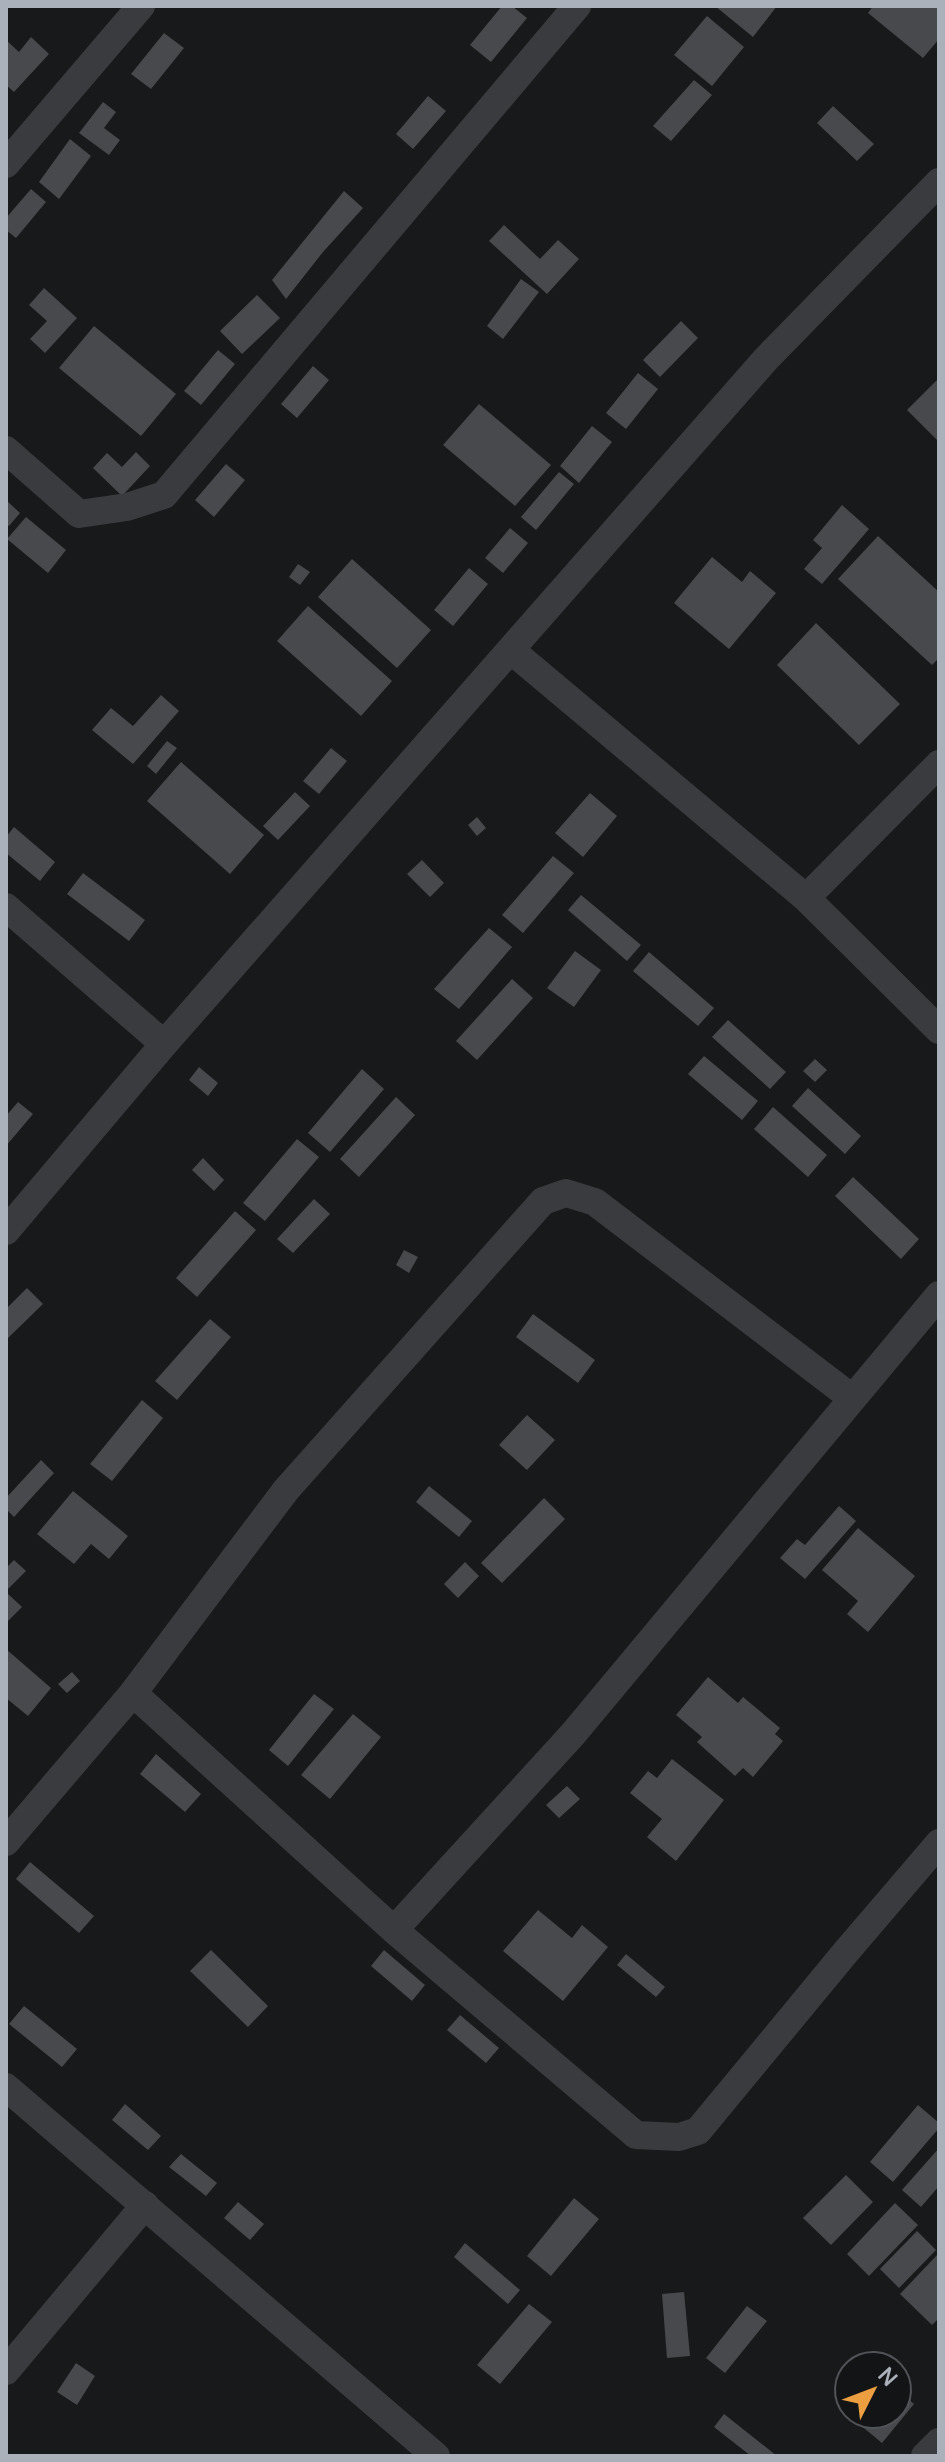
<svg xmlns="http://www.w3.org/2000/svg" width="945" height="2462" font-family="Manrope,sans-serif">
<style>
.building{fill:#47494d}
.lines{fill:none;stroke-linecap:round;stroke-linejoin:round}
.minor{stroke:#3a3b3f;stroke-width:28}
</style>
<rect width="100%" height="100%" fill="#18191a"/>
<path class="building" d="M502,6h10l15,12 -36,44 -21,-17z
M715,6h62l-24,31z
M873,6h66v33l-16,19 -55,-45z
M707,16l37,31 -32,39 -38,-31z
M164,33l20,15 -33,41 -20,-15z
M31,37l18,17 -35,38 -8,-7v-45l13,12z
M694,80l18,15 -41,46 -18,-15z
M428,96l18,15 -33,38 -17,-15z
M103,102l13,10 -12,16 16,12 -11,15 -30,-22z
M833,106l41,38 -17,17 -40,-38z
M70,139l21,17 -32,43 -20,-17z
M31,189l15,13 -30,36 -10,-8v-12z
M344,191l19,17 -40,44 -37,47 -14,-19z
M504,225l36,34 18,-19 21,19 -32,35 -58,-53z
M521,279l18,13 -36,47 -16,-13z
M44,288l33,30 -32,35 -15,-14 17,-18 -18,-16z
M257,295l23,23 -38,36 -22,-23z
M681,321l17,17 -38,39 -17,-17z
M94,326l82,68 -35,42 -82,-68z
M218,350l17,14 -34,41 -17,-14z
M313,366l16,14 -32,38 -16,-14z
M638,373l20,16 -32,40 -20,-16z
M939,378v64l-32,-32z
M479,404l72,61 -36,41 -72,-61z
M592,426l20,16 -33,41 -19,-17z
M136,452l14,14 -28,30 -29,-28 14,-15 15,14z
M226,464l19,16 -31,37 -19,-17z
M559,472l15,12 -38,46 -15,-13z
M6,500l14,13 -11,13 -3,-2z
M842,505l27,24 -47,55 -18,-15 18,-21 -9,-8z
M26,517l40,33 -18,23 -41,-34z
M510,528l18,15 -25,30 -18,-15z
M878,536l61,56v66l-7,7 -94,-86z
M712,557l30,25 8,-11 26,22 -47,56 -55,-46z
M352,559l79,71 -34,38 -79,-71z
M298,564l12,8 -10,13 -11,-8z
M469,568l19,16 -35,42 -19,-16z
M308,606l84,75 -31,35 -84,-75z
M816,623l84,81 -41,41 -82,-80z
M161,695l18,16 -46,53 -41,-34 19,-22 22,18z
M167,741l10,7 -21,26 -9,-8z
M331,748l16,13 -28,33 -16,-13z
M181,762l83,73 -34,39 -83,-73z
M295,792l15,14 -32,34 -15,-14z
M590,793l27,23 -34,41 -28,-24z
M477,817l9,11 -9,8 -9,-11z
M14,827l41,35 -15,19 -34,-28v-16z
M553,856l21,17 -51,60 -21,-18z
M422,860l22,23 -14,14 -23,-23z
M83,873l62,47 -16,21 -62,-47z
M581,895l60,50 -14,16 -59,-51z
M489,928l23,19 -53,62 -25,-20z
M575,951l26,19 -27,37 -27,-19z
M649,952l65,56 -16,18 -65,-55z
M512,979l21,19 -56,62 -21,-19z
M728,1020l58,52 -16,17 -58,-52z
M704,1056l54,45 -16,19 -54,-46z
M815,1059l12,11 -12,12 -12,-11z
M199,1067l19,16 -10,13 -19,-16z
M362,1069l22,20 -54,63 -22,-19z
M808,1088l53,48 -16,18 -53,-48z
M396,1097l19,18 -56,62 -19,-18z
M18,1102l15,12 -27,32v-30z
M773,1107l54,48 -19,22 -54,-48z
M297,1139l22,18 -54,64 -22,-18z
M203,1158l21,22 -10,11 -22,-21z
M853,1177l66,62 -18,20 -66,-63z
M314,1199l16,15 -37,39 -16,-14z
M235,1211l21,19 -59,67 -21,-19z
M404,1250l14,7 -9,16 -13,-8z
M27,1288l16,16 -37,36v-31z
M533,1314l62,46 -17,23 -62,-46z
M210,1319l21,18 -54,63 -22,-19z
M142,1400l21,18 -51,63 -22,-17z
M527,1415l28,25 -28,30 -28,-25z
M41,1460l13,13 -40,44 -8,-8v-11z
M429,1486l43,35 -13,16 -43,-35z
M73,1491l55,45 -19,23 -18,-15 -17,20 -37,-30z
M544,1498l21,21 -63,64 -21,-20z
M839,1506l17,15 -51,58 -25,-21 17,-19 8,6z
M858,1528l57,48 -47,56 -21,-18 11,-13 -36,-31z
M14,1560l12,11 -20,20v-23z
M465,1562l14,14 -21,22 -14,-14z
M6,1592l16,15 -16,16z
M6,1649l45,39 -23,28 -22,-18z
M72,1672l8,9 -13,12 -9,-9z
M708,1677l30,26 5,-6 37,31 -5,6 8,7 -30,36 -10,-9 -8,8 -38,-34 5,-5 -26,-22z
M314,1694l20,15 -46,57 -19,-16z
M353,1714l28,23 -51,62 -29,-24z
M156,1754l45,40 -16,18 -45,-38z
M672,1759l52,41 -48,61 -29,-24 15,-18 -32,-26 18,-22 9,7z
M567,1786l13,13 -21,19 -13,-13z
M30,1862l64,54 -15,17 -63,-54z
M538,1910l34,28 10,-13 26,22 -45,54 -60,-50z
M211,1950l57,56 -20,21 -58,-56z
M384,1950l41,35 -13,16 -41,-35z
M626,1954l39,33 -9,10 -39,-32z
M24,2006l53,43 -15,18 -53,-43z
M460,2015l39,33 -13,15 -39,-33z
M125,2104l36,32 -13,14 -36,-30z
M918,2105l21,18v5l-46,54 -23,-20z
M939,2148v38l-18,21 -19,-17z
M181,2154l36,29 -11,13 -37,-29z
M846,2175l27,27 -42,43 -28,-27z
M574,2198l25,21 -48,57 -24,-20z
M238,2202l26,22 -14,16 -26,-22z
M895,2203l23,22 -49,51 -22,-22z
M917,2231l19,19 -37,38 -19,-19z
M465,2243l55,47 -12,14 -54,-47z
M939,2253v65l-7,7 -32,-31z
M684,2292l6,64 -23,2 -5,-64z
M529,2304l23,18 -52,62 -23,-19z
M747,2306l20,15 -42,52 -19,-15z
M76,2363l19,13 -18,29 -20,-13z
M897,2389l17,15 -32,39 -23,-19 8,-10h30z
M724,2414l53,42h-26l-37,-29z"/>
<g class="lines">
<path class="minor" d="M6,164l135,-158
M6,450l73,64 48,-7 37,-12 413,-489
M512,651l294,247 133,132
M806,898l133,-134
M6,907l158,137
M6,1231l158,-187 602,-685 173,-177
M939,1295l-366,439 -179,196 242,205 43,2 19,-6 147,-178 94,-110
M133,1693l261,237
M6,1842l127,-149 153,-203 257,-289 23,-8 29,9 257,196
M6,2087l430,369
M6,2371l139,-166
M925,2456l14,-14"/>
</g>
<rect width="945" height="2462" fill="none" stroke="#abb1ba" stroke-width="16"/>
<g transform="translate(873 2390) rotate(48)"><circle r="38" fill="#131416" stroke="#505358" stroke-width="2"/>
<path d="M0-6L14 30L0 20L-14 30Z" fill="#eb9f40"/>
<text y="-12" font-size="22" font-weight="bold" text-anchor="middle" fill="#abb1ba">N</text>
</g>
</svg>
